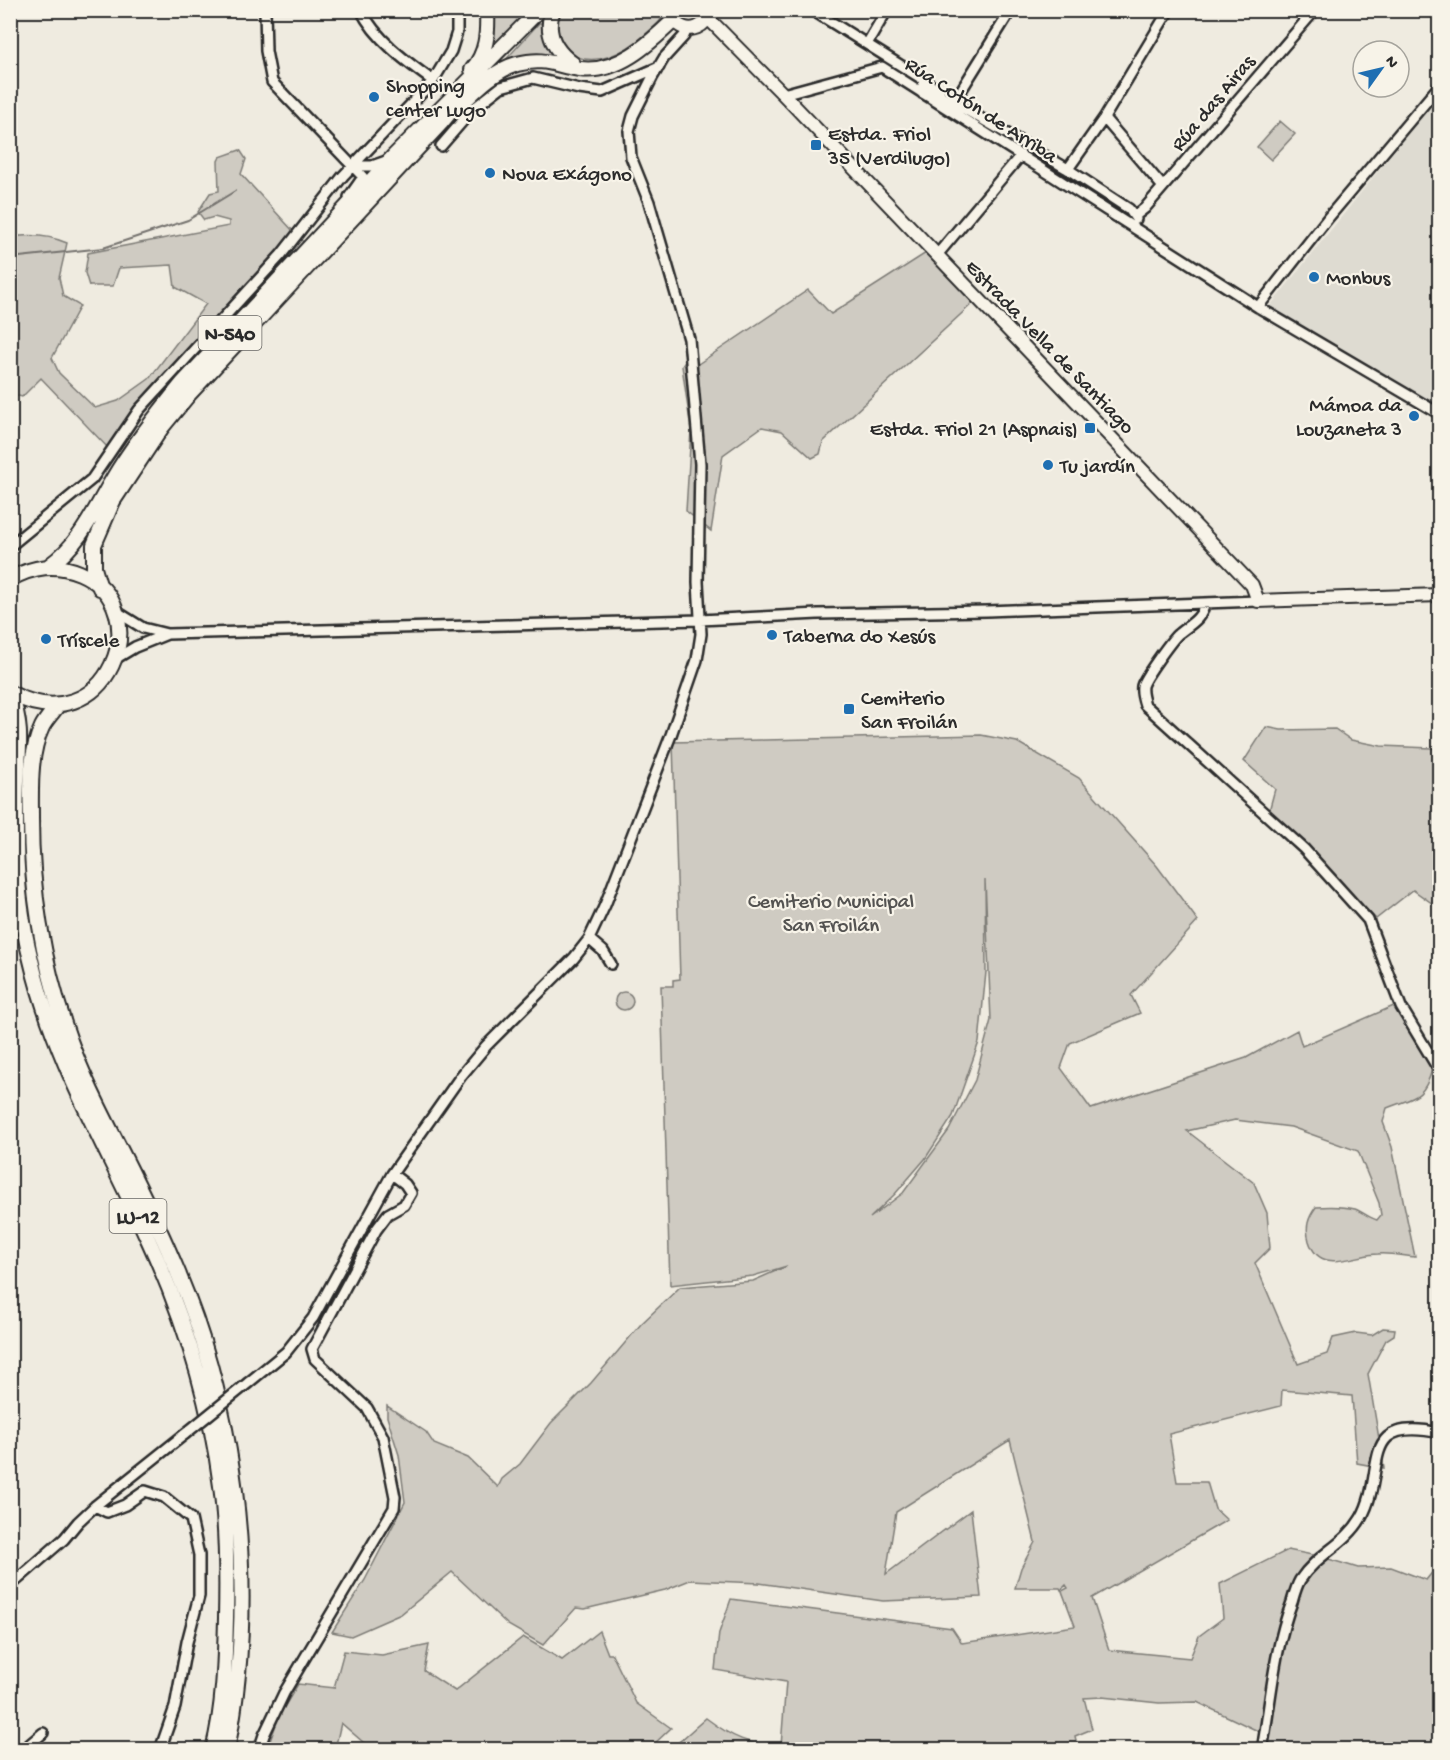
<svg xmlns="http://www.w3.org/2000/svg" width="1450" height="1760" font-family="'Gochi Hand',sans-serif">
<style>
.built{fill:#dedbd1}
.green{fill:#cfcbc2;stroke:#7d7b76;stroke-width:1.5;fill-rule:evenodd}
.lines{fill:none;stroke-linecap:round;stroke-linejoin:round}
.stream{stroke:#74726e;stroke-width:2}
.minor-casing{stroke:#2b2b2b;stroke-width:14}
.major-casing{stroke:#2b2b2b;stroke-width:16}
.highway-casing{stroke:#2b2b2b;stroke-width:18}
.minor{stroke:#f7f3e8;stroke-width:9}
.major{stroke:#f7f3e8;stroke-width:12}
.highway{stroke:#f7f3e8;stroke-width:14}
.minor-bridge-casing{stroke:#2b2b2b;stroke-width:14;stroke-linecap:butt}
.minor-bridge{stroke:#f7f3e8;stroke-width:9}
.poi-dot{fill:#1f6fb2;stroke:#f7f3e8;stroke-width:2}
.labels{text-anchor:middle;stroke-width:4.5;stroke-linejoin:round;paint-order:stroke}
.shield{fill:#f7f3e8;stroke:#686764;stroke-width:1.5}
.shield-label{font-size:20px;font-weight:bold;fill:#2b2b2b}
.poi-label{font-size:21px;fill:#2b2b2b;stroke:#f7f3e8;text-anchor:start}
.street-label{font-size:21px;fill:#2b2b2b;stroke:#f7f3e8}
.park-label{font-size:21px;fill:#545351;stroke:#f7f3e8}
</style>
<rect width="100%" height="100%" fill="#efebe0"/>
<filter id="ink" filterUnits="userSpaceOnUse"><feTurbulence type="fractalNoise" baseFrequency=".0167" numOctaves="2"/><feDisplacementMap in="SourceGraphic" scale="12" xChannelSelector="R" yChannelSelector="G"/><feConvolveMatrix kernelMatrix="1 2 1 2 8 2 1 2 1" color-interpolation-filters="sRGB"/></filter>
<g filter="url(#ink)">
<path class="built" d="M1439,95v313l-169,-102z"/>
<path class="green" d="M492,11h34l1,2 -31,33h-4z
M557,11h108c-3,10 -9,14 -17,21 -21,19 -57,41 -83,17 -11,-11 -10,-24 -8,-38z
M539,23h2l11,34c-20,-4 -33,0 -51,8z
M1280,121l15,13 -24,26 -14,-13z
M240,150l6,9 -5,15 64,70 -196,205 -68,-71 -19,19 -11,-3v-157c19,-3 38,-2 56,6l-8,35 4,18 17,10 -28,52 7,15 36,35 23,-7 31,-22 57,-75 -31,-17 -3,-22 -53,3 -6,18h-24l-4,-13 3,-20 141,-27v-5l-15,-4 -10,3 -6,-8 12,-19 9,-2 -1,-30 2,-4z
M926,253l47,50 -150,139 -3,12 -8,4 -30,-27 -20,-4 -39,28 -12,76 -25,-20 5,-81 -9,-64 7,-10 6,10 113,-76 23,24z
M1266,727l15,3 54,-1 16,11 30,6 51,2 7,3v157l-26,-18 -37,29 -107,-108 6,-22 -31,-28z
M981,735l36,7 62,36 78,88 41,55 -67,74 9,18 -70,30 -9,25 30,41 155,-51 51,-28 5,16 94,-41 36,65c-9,30 -18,27 -45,38l-4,14 9,25 23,110c-12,-1 -25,-4 -37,-3 -24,0 -58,22 -69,-13 -4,-14 -1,-23 7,-34 13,-1 27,-1 39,2 8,3 14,9 22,11l4,-5 -2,-12 -21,-52 -67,-24 -56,-7 -48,11 67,52 13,30 3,35 -15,15 43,101 29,-10 6,-16 23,-5 16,2 11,-7 12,1 -1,6 -8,5 -18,34 16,94 -27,-5 -5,-67 -70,-6 -1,16 -112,28 8,48h30l8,27 12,11 -135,78 17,52 81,8 9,-22 24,-18 -3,-34 68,-34 34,7 36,11 33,-1 35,13 13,-16v185h-180l1,-17 -63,-30 -38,1 -57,-6 -18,1 8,31 -17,7 3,13h-407l35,-31c28,21 41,26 75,28l5,-64 -71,-12 4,-37 12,-34 221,29 10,15 113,-17 -13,-35 6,-3 -2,-3 -5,5 -1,-2h-45l6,-20 14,-26 -25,-102 -114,72 -10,62 85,-64 10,87 -98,4 -124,-18 -69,-3 -25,10 -80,19 -9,-1 -33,37 -35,-20 -56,-53 -51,42 -50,22 -19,-4 33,-52 40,-78 -6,-47 -12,-38v-11l39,26 8,12 34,14 30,29 4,-8 18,-15 31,-41 40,-40 50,-59 39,-37 73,-6 34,-15 -34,10 -83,9 -9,-299h12v-6l7,-1 -7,-237zM985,880l6,140 -16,60 -26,50 -46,63 -33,25 25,-24 30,-35 28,-43 26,-74 7,-70z
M615 1001a9 9 0 1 1 18 0a9 9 0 1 1-18 0Z
M599,1631l9,23h4l24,49 35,25 -20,19 -6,3 -274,-1 -30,-26 -6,26h-68l13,-35 18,-30 36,4 10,-37 38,4 47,-10 -5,26 31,20 68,-54 39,23z"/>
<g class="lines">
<path class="stream" d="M10,258l93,-10 85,-28 47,-29"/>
<defs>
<path id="minor" d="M265,10l1,41 6,31 91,95 -14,20
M361,10c15,30 46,52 72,71
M812,10l112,70 -1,4
M867,44l20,-34
M924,80l16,12
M922,93l10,-3 134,78 63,41 7,10
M783,94l99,-27 376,240 182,107
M951,100l3,2 57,-92
M1104,118l59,69
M441,146l32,-37 28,-22 32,-9 46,11 23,3 57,-25
M354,166h18l14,-5
M1068,169l36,-51 65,-108
M1135,216l10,-8 170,-198
M937,255l84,-100
M1258,307l70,-89 112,-133
M10,546l82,-67 47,-69 142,-155 62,-79 90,-95 18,-30 6,-19v-22
M1204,604c-1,15 -17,22 -27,31 -7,7 -33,43 -35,51 -1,7 1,13 3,19l159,144 64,71 33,87 39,65
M114,610l29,18 24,6 533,-14 118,-6 169,-3 271,-10
M115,659l20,-12 32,-13
M589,939l14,12 8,13
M248,1383l38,-31 27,-34 79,-144 69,-98 25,-30 88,-88 15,-19 16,-34 66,-170 26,-75 4,-26 -3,-52 2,-118 -11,-125 -40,-137 -18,-45 -2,-26 4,-15 19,-38 12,-20 20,-22 3,-7
M95,1506l12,6 18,-7 20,-14 19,6 27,22 8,36v41l-12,46 -12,65 -15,43
M10,1586l54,-47 14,-17 17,-16 90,-72
M23,1750l20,-17
M259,1750l5,-15 20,-42 110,-185 1,-11 -12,-60 -16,-29 -52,-49 -3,-10 64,-119 12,-16 16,-9 7,-12 -6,-9 -13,-10
M1262,1750c9,-50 12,-101 30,-148 2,-7 4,-15 8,-22 16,-25 46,-36 61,-62 27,-47 -5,-103 79,-85"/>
<path id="major" d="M671,10l6,14c14,10 29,3 32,-12
M708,18l75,76 469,491 6,16 182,-6"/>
<path id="highway" d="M553,10c-9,23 2,41 20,54
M472,70c15,-17 16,-37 15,-60
M455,110c18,-17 37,-39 62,-46 28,-7 37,1 63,5 37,5 69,-25 94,-49
M49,566c34,-24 48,-62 70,-97 19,-30 41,-58 64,-86l211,-227 145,-146
M10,579c24,-13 45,-16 70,-6 80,34 28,172 -70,120
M100,588l-6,-20v-23l19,-44 49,-74 27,-33 252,-271 18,-22
M10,693c13,32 9,54 7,87 -1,21 -1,44 -1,66 1,36 6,79 15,114 23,100 76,187 117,279 36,78 62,162 73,247 6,44 6,88 5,132 -1,44 -2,89 -13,132
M58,705c-5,7 -12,14 -16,22 -13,27 -11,62 -11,91 0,75 13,150 38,220 17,48 43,94 65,139 30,61 58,122 76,188 34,125 42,257 17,385"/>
</defs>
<use href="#minor" class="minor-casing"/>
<use href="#major" class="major-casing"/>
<use href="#highway" class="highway-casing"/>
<use href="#minor" class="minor"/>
<use href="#major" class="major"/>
<use href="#highway" class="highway"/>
<defs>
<path id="minor-bridge" d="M185,1434l63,-51"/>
</defs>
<use href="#minor-bridge" class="minor-bridge-casing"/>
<use href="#minor-bridge" class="minor-bridge"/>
</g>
</g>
<g class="poi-dot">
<circle cx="374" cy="97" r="6"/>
<rect x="810" y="139" width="12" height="12" rx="3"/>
<circle cx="490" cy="173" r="6"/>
<circle cx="1314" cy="277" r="6"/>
<circle cx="1414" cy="416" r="6"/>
<rect x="1084" y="422" width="12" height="12" rx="3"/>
<circle cx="1048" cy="465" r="6"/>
<circle cx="772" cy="635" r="6"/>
<circle cx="46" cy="639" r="6"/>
<rect x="843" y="703" width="12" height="12" rx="3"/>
</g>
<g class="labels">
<g class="shield">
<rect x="198.5" y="316" width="63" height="34" rx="4.5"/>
<rect x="109.5" y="1199" width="57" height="34" rx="4.5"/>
</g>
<g class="shield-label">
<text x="230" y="340">N-540</text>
<text x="138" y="1223">LU-12</text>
</g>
<g class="poi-label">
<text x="386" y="92">Shopping<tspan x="386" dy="24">center Lugo</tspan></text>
<text x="828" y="140">Estda. Friol<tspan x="828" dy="24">35 (Verdilugo)</tspan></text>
<text x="502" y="180">Nova Exágono</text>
<text x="1326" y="284">Monbus</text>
<text x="1402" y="411" text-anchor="end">Mámoa da<tspan x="1402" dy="24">Louzaneta 3</tspan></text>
<text x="1078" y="435" text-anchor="end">Estda. Friol 21 (Aspnais)</text>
<text x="1060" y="472">Tu jardín</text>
<text x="784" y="642">Taberna do Xesús</text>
<text x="58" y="646">Tríscele</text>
<text x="861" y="704">Cemiterio<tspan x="861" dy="24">San Froilán</tspan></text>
</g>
<g class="street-label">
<text transform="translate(1212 102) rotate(-50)" y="7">Rúa das Airas</text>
<text transform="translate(982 109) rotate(33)" y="7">Rúa Cotón de Arriba</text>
<text transform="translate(1051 346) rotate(46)" y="7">Estrada Vella de Santiago</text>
</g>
<g class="park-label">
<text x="831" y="907">Cemiterio Municipal<tspan x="831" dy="24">San Froilán</tspan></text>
</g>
</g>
<rect width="1450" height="1760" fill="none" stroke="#f7f3e8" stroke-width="36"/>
<rect x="18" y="18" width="1414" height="1724" fill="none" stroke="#2b2b2b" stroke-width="2" filter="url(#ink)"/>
<g transform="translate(1381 69) rotate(56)"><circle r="28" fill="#f7f3e8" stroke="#a5a39c" stroke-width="1.5"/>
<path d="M0-4.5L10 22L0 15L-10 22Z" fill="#1f6fb2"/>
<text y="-9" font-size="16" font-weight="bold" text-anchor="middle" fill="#2b2b2b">N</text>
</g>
</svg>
